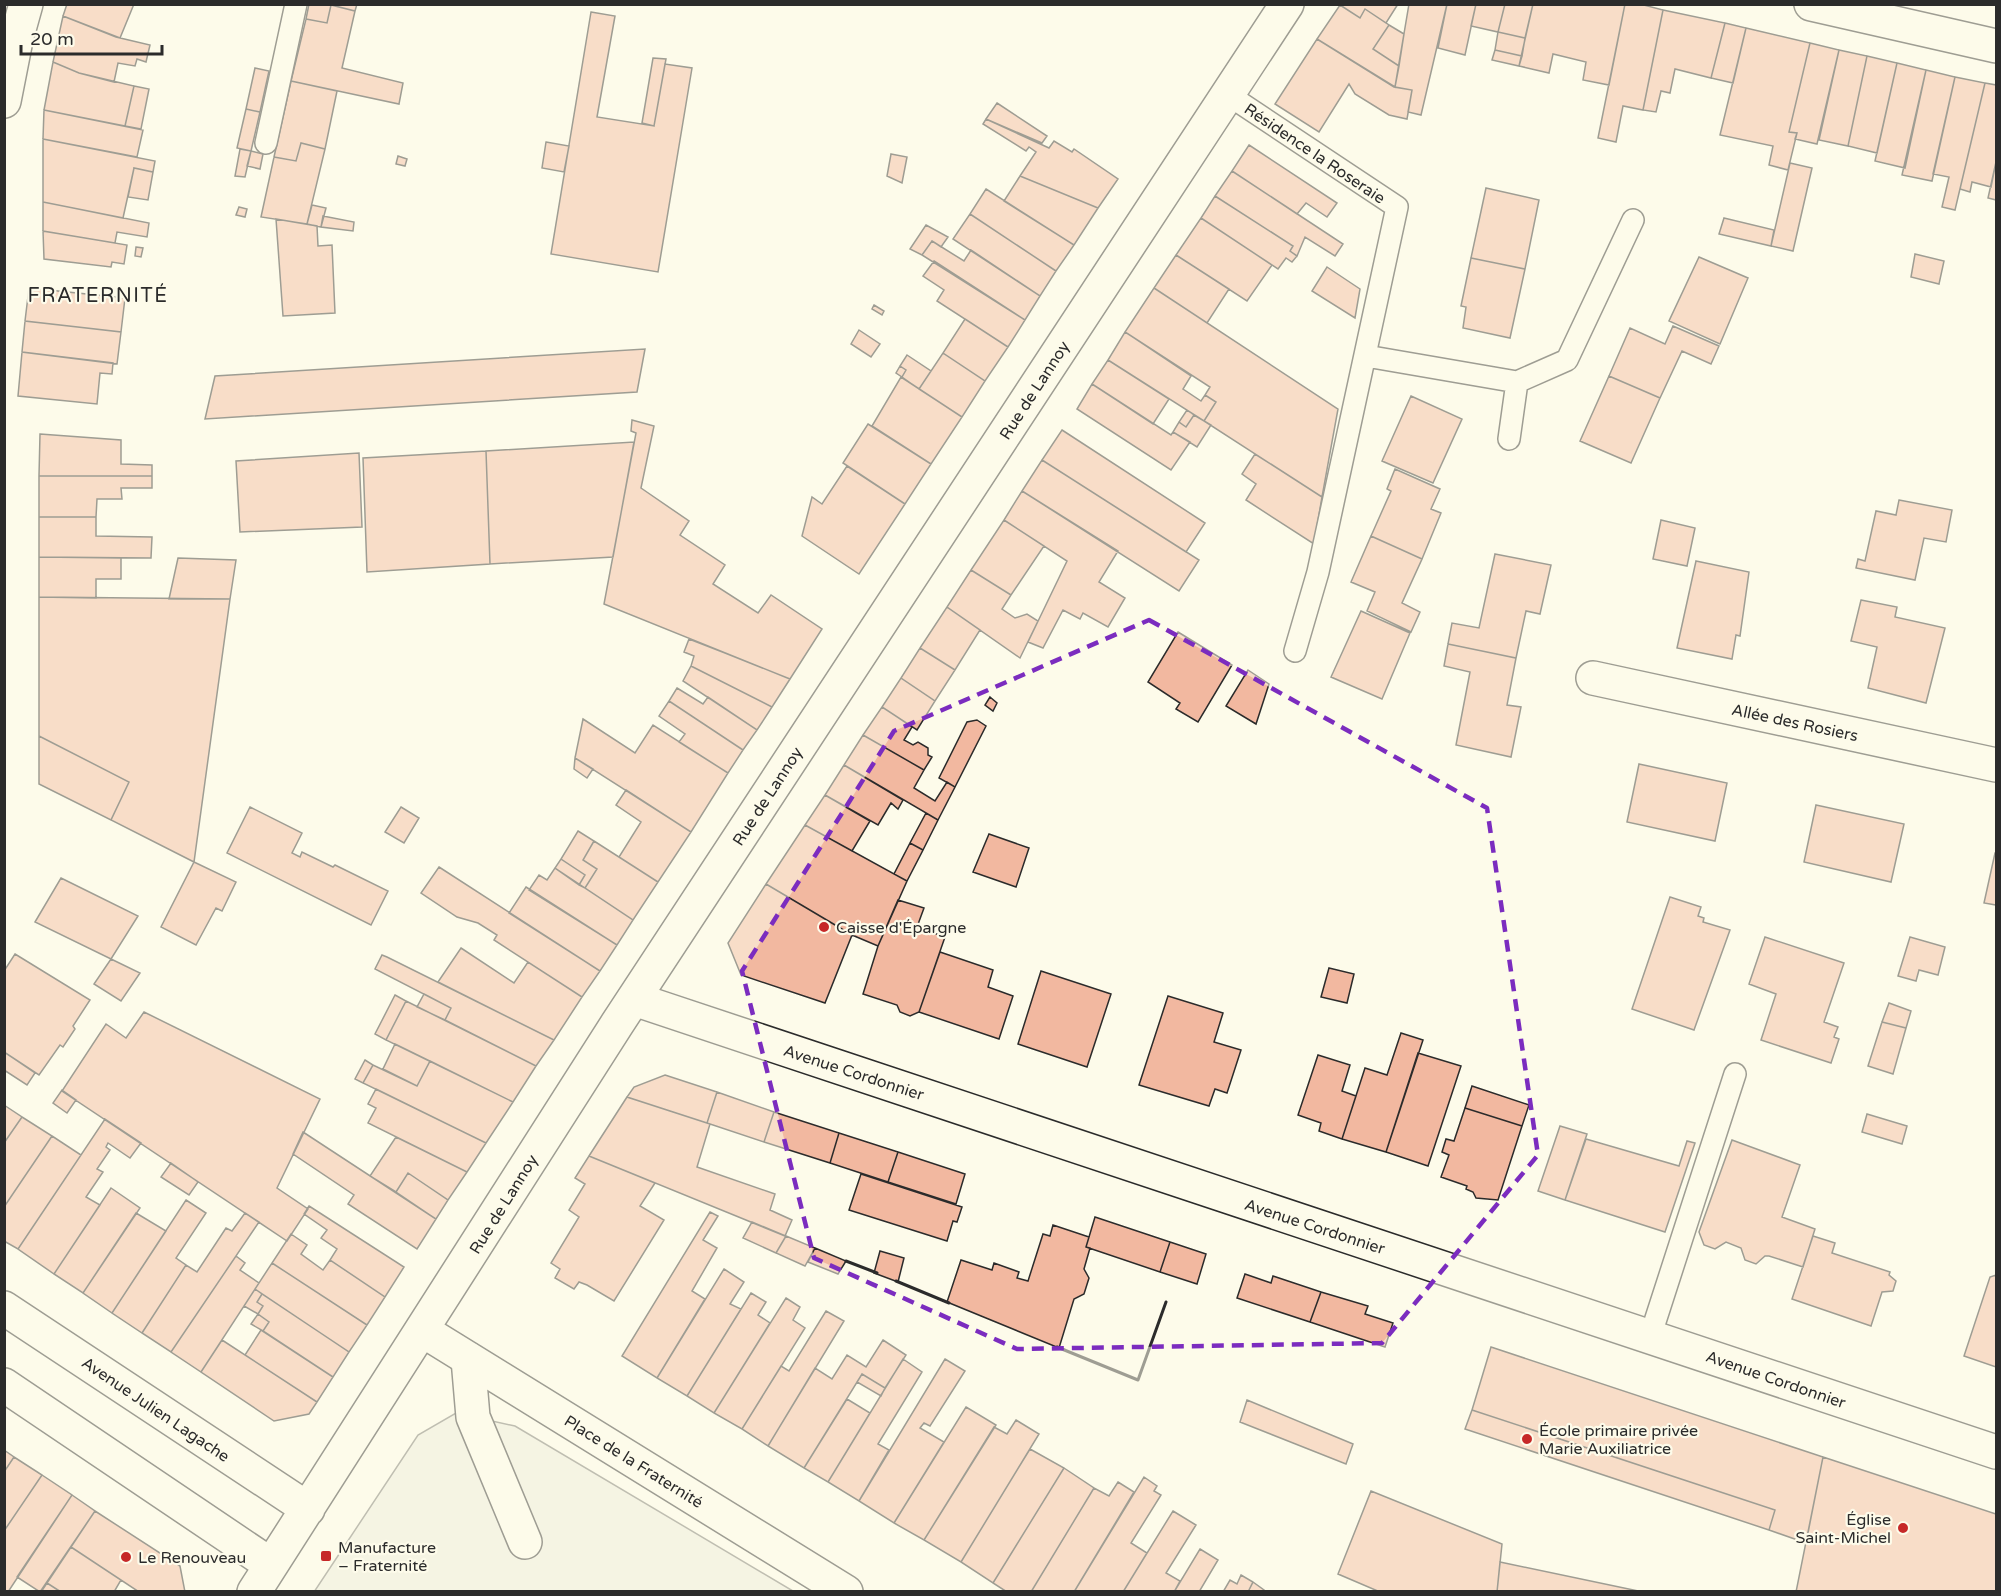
<svg xmlns="http://www.w3.org/2000/svg" width="2001" height="1596" font-family="'Varela Round',sans-serif">
<style>
.parking{fill:#eceadb;stroke:#74746e;stroke-width:1.5}
.building{fill:#f2b8a0;stroke:#2b2b2b;stroke-width:1.5}
.lines{fill:none;stroke-linecap:round;stroke-linejoin:round}
.lane-casing{stroke:#2b2b2b;stroke-width:24}
.street-casing{stroke:#2b2b2b;stroke-width:36}
.secondary-casing{stroke:#2b2b2b;stroke-width:36}
.lane{stroke:#fdfbea;stroke-width:21}
.street{stroke:#fdfbea;stroke-width:33}
.secondary{stroke:#fdfbea;stroke-width:33}
.wall{stroke:#2b2b2b;stroke-width:3}
.marked{fill:none;stroke:#7b2cbf;stroke-width:4.5;stroke-dasharray:12 8;stroke-linejoin:round}
.poi-dot{fill:#c62828;stroke:#fdfbea;stroke-width:2}
.labels{text-anchor:middle;stroke-width:4.5;stroke-linejoin:round;paint-order:stroke}
.street-label{font-size:16px;fill:#2b2b2b;stroke:#fdfbea}
.poi-label{font-size:16px;fill:#2b2b2b;stroke:#fdfbea;text-anchor:start}
.quarter-label{font-size:20px;letter-spacing:1.5px;fill:#2b2b2b;stroke:#fdfbea}
</style>
<rect width="100%" height="100%" fill="#fdfbea"/>
<path class="parking" d="M456,1413l59,13 278,165 -479,1 104,-157z"/>
<path class="building" d="M67,4h67l-14,34 -57,-22z
M309,4h48l-2,7 -24,-6 -4,18 -21,-4z
M1398,4l-12,19 -21,-14 -5,9 -20,-13z
M1409,4h38l-26,111 -13,-3 4,-22 -17,-3z
M1447,4h29l-11,51 -27,-7z
M1476,4h29l-7,28 -27,-6z
M1505,4h28l-8,34 -27,-6z
M1533,4h92l-16,81 -26,-5 3,-18 -33,-8 -4,19 -30,-7z
M1625,4h15l23,6 -20,100 -20,-4 -7,36 -18,-4z
M331,5l24,6 -13,57 61,15 -4,21 -108,-23 15,-62 21,4z
M1340,5l20,13 5,-9 24,16 -16,24 26,17 -4,21 -78,-48z
M1663,10l62,13 -14,55 -36,-9 -5,24 -9,-2 -5,21 -13,-2z
M591,12l24,4 -18,101 57,9 11,-62 27,4 -34,204 -107,-18z
M63,16l53,21 34,8 -4,17 -9,-3 -2,7 -17,-3 -4,19 -35,-9 -26,-11z
M1725,23l21,5 -13,55 -22,-5z
M1389,25l15,9 -5,32 -26,-17z
M1746,28l64,15 -21,89 8,1 -9,37 -19,-5 4,-19 -53,-11z
M1498,32l27,6 -3,18 -27,-6z
M1317,39l77,48 18,3 -5,29 -18,-4 -34,-21 -6,-10 -30,48 -44,-28z
M1810,43l29,7 -22,94 -22,-5 2,-6 -8,-1z
M1495,50l27,6 -3,10 -27,-6z
M1839,50l28,6 -19,90 -29,-6z
M1867,56l30,7 -20,90 -29,-7z
M653,58l13,1 -12,67 -12,-3z
M53,62l26,11 55,13 -9,40 -81,-16z
M1897,63l29,7 -21,98 -30,-7z
M255,68l14,3 -9,41 -14,-3z
M1926,70l29,7 -23,104 -30,-6z
M1955,77l30,6 -30,127 -13,-3 7,-30 -16,-3z
M291,81l46,10 -12,58 -24,-6 -5,18 -22,-4z
M1985,83l11,2v77l-5,25 -19,-5 -2,10 -10,-3z
M134,86l15,3 -8,40 -16,-3z
M997,103l50,33 -5,7 -56,-24z
M246,109l14,3 -9,39 -14,-3z
M44,110l99,20 -6,27 -94,-18z
M986,119l63,29 5,-7 18,11 2,-3 44,30 -20,29 -78,-32 16,-24 -7,-5 -3,4 -43,-27z
M43,139l112,22 -2,11 -19,-4 -11,50 -80,-16z
M546,142l23,4 -5,26 -22,-4z
M301,143l24,6 -18,75 -46,-7 13,-60 22,4z
M1249,145l88,58 -10,14 -21,-14 -9,11 -65,-43z
M240,149l11,2 -6,26 -10,-1z
M251,151l12,3 -3,15 -13,-3z
M891,154l16,3 -5,26 -15,-7z
M398,156l9,3 -2,7 -9,-2z
M1996,162v38l-8,-2z
M1790,163l22,5 -19,83 -22,-5z
M134,168l19,4 -5,28 -20,-3z
M1232,171l111,73 -8,12 -30,-19 -8,19 -7,-5 3,-5 -78,-50z
M1020,176l78,32 -24,37 -70,-44z
M1486,188l53,12 -14,69 -54,-11z
M986,189l88,56 -18,26 -86,-57z
M1215,196l78,50 -3,5 7,5 -5,6 -6,-4 -8,11 -77,-51z
M43,202l106,21 -2,14 -30,-5 -2,11 -72,-12z
M312,205l14,3 -5,19 -14,-3z
M239,207l8,2 -2,8 -9,-2z
M970,214l86,57 -16,25 -87,-57z
M323,216l31,6 -1,9 -32,-4z
M1201,218l71,47 -25,36 -71,-46z
M1724,218l50,12 -3,16 -52,-12z
M276,219l41,7 1,20 14,-1 3,68 -52,3z
M926,225l22,12 -7,10 -9,-6 -10,14 -12,-6z
M43,231l84,14 -3,19 -12,-2 -1,5 -67,-8z
M932,241l32,20 7,-11 69,46 -15,24 -103,-65z
M136,247l7,1 -2,9 -6,-1z
M1915,254l29,7 -5,23 -28,-7z
M1176,255l53,34 -22,34 -53,-35z
M1699,257l49,21 -28,66 -51,-23z
M1471,258l54,11 -15,69 -47,-10 3,-21 -5,-1z
M934,261l91,59 -17,27 -71,-46 7,-11 -21,-14z
M1327,267l33,22 -5,29 -43,-27z
M29,288l96,10 -4,34 -96,-11z
M1154,288l184,121 -16,88 -118,-76 12,-19 -11,-7 5,-8 -85,-55z
M874,305l10,6 -2,4 -10,-6z
M965,319l43,28 -23,34 -42,-28z
M25,321l96,11 -4,32 -95,-12z
M1673,326l46,20 -8,18 -29,-13 -22,47 -51,-22 21,-48 35,16z
M859,330l21,14 -9,13 -20,-13z
M1125,332l66,44 -8,13 18,12 4,-6 11,7 -12,19 -96,-61z
M645,349l-8,43 -432,27 10,-43z
M22,352l91,11 -1,11 -12,-1 -3,31 -79,-8z
M943,353l42,28 -23,36 -43,-28z
M907,355l24,16 -12,18 -17,-12 4,-7 -6,-4z
M1108,360l61,39 -16,25 -61,-40z
M900,366l6,4 -4,7 -6,-4z
M1609,376l51,22 -29,65 -51,-22z
M901,377l61,40 -31,47 -59,-38z
M1092,384l79,51 2,-3 17,10 -19,28 -94,-61z
M1411,396l51,23 -29,64 -51,-22z
M1187,410l7,5 -8,12 -7,-5z
M1194,415l17,10 -14,22 -24,-15 6,-10 7,5z
M632,420l22,6 -13,62 48,33 -9,14 45,30 -12,19 45,29 13,-18 51,34 -32,50 -186,-75 32,-171 -5,-2z
M868,424l63,40 -26,40 -62,-41z
M1062,430l143,93 -19,29 -144,-92z
M40,434l81,6v24l31,1v11h-113z
M634,442l-21,115 -123,7 -4,-113z
M486,451l4,113 -123,8 -4,-114z
M359,453l3,74 -122,5 -4,-71z
M1255,454l67,43 -8,47 -68,-44 10,-16 -14,-10z
M1042,460l157,100 -20,31 -157,-100z
M847,466l58,38 -46,70 -57,-38 10,-39 10,7z
M1395,469l45,20 -9,20 10,4 -19,46 -51,-23 20,-45 -4,-2z
M39,476h113v12h-31l1,11h-25l-1,18h-57z
M1022,491l96,60 -19,31 26,16 -17,29 -25,-14 -3,6 -17,-9 -20,38 -15,-6 39,-81 -63,-41z
M1899,500l53,10 -6,32 -22,-4 -9,42 -59,-12 2,-9 7,2 11,-50 20,4z
M39,517h57v19l56,1 -1,21 -112,-1z
M1004,520l40,26 -33,49 -40,-25z
M1661,520l34,8 -8,38 -34,-7z
M1371,536l51,23 -20,44 18,9 -9,20 -44,-21 8,-19 -24,-10z
M1495,554l56,11 -11,49 -14,-3 -10,47 -68,-14 4,-21 27,5z
M39,557l82,1v21h-25v19l-57,-1z
M178,558l58,2 -6,39h-61z
M1696,561l53,11 -9,64 -4,-1 -4,24 -55,-11z
M971,570l40,25 -9,14 13,9 12,-4 11,7 -18,37 -73,-51z
M39,597l191,2 -36,263 -83,-42 18,-38 -90,-46z
M1861,600l36,7 -2,10 50,11 -19,75 -58,-15 9,-41 -26,-6z
M947,607l33,23 -25,40 -35,-22z
M1361,611l49,22 -28,66 -51,-22z
M1178,632l54,33 -34,57 -22,-13 4,-6 -32,-21z
M689,639l36,14 65,26 -18,28 -81,-41 3,-10 -10,-4z
M1448,644l68,14 -9,47 14,2 -10,50 -55,-12 14,-73 -26,-6z
M920,648l35,22 -20,31 -34,-23z
M691,666l81,41 -15,23 -74,-49z
M1248,670l21,14 -13,40 -30,-18z
M901,678l34,23 -18,29 -35,-23z
M677,688l26,16 5,-7 49,33 -14,20 -74,-49z
M990,697l7,6 -4,8 -8,-6z
M669,701l74,49 -15,23 -49,-31 6,-8 -26,-18z
M882,707l30,20 -8,13 9,5 5,-3 10,6v7l4,2 -8,13 -61,-35z
M583,719l52,34 18,-28 75,48 -37,59 -116,-74z
M977,720l9,6 -31,61 -16,-9 28,-56z
M863,735l61,35 -10,18 21,13 12,-19 8,5 -17,33 -94,-55z
M39,736l90,46 -18,38 -72,-36z
M575,758l18,11 -6,9 -13,-9z
M1639,764l88,19 -12,58 -88,-19z
M844,765l59,35 -5,9 -7,-6 -13,22 -53,-30z
M626,790l65,42 -33,50 -39,-25 22,-35 -25,-17z
M825,795l45,26 -18,30 -47,-26z
M1816,805l88,19 -13,58 -87,-20z
M250,807l52,26 -10,20 8,4 2,-5 31,15 2,-2 53,26 -17,34 -144,-72z
M401,807l18,11 -15,25 -19,-11z
M926,813l12,7 -15,30 -13,-7z
M805,825l102,56 -29,65 -26,-11 -86,-51z
M578,831l16,10 -11,19 14,9 -12,19 -6,-3 6,-10 -24,-16z
M989,834l40,14 -13,39 -43,-15z
M594,841l64,41 -25,38 -48,-32 12,-19 -14,-9z
M910,843l13,7 -16,31 -13,-7z
M1995,853h1v52l-12,-2z
M561,859l24,16 -6,10 -24,-17z
M194,862l42,20 -14,29 -6,-3 -20,37 -35,-18z
M439,867l161,104 -18,26 -88,-57 3,-5 -19,-12 -21,-6 -36,-24z
M555,868l78,52 -16,25 -88,-55 10,-15 8,5z
M61,878l77,38 -27,43 -76,-37z
M766,884l86,51 -27,68 -84,-28 -13,-32z
M526,887l91,58 -17,26 -91,-58z
M1670,897l31,10 -3,9 6,2 -1,4 27,8 -36,100 -62,-21z
M898,900l26,8 -7,19 28,10 -26,75 -9,4 -10,-4 -3,-7 -34,-11 15,-48z
M1765,937l79,26 -20,59 14,5 -4,10 5,2 -8,24 -70,-23 15,-46 -27,-10z
M1910,937l35,10 -7,28 -19,-5 -3,11 -18,-5z
M461,948l53,35 14,-21 54,35 -28,43 -116,-58z
M940,952l53,18 -5,17 25,9 -14,43 -80,-27z
M15,954l75,46 -17,26 2,3 -12,18 -3,-2 -21,30 -35,-23v-81z
M382,955l5,2 167,83 -18,26 -91,-46 6,-12 -76,-39z
M111,959l29,14 -19,28 -27,-17z
M1329,968l25,6 -7,29 -26,-6z
M1041,971l70,23 -24,73 -69,-23z
M424,994l27,14 -6,12 -28,-13z
M395,995l11,6 -20,39 -11,-6z
M1168,996l55,17 -9,29 27,8 -14,43 -12,-4 -6,17 -70,-21z
M406,1001l130,65 -23,36 -127,-62z
M1889,1003l22,8 -5,17 -24,-6z
M144,1012l176,87 -43,89 31,21 -21,32 -225,-150 44,-67 20,14z
M1882,1022l24,6 -13,46 -25,-8z
M1401,1033l22,7 -37,112 -44,-13 23,-71 22,7z
M395,1044l35,17 -13,25 -34,-17z
M4,1052l31,21 -8,12 -23,-15z
M1418,1053l43,13 -33,100 -42,-14z
M1318,1055l32,10 -8,26 14,5 -14,43 -23,-8 2,-8 -23,-8z
M365,1060l8,5 -10,18 -8,-4z
M430,1061l83,41 -27,41 -123,-60 10,-18 44,21z
M665,1075l52,17 -10,31 -80,-26 7,-10z
M1472,1086l57,19 -7,21 -57,-18z
M376,1089l110,54 -19,29 -99,-49 8,-15 -8,-4z
M62,1090l14,10 -9,13 -14,-10z
M717,1092l57,20 -10,30 -57,-19z
M627,1097l83,27 -13,43 78,27 -5,16 22,10 -7,16 -196,-80z
M4,1105l18,12 -18,26z
M1465,1108l57,18 -24,74 -22,-2 -3,-6 -7,-3 1,-3 -26,-9 8,-22 -7,-3 4,-13 8,2z
M774,1112l65,21 -9,30 -66,-21z
M1867,1114l40,12 -5,18 -40,-12z
M22,1117l30,19 -48,71v-64z
M105,1119l36,24 -11,15 -22,-15 -2,4 4,3 -13,19 6,3 -17,25 14,8 -46,69 -36,-25z
M1560,1126l27,8 -22,66 -27,-9z
M303,1132l133,87 -19,30 -69,-45 6,-9 -61,-41z
M839,1133l59,19 -10,30 -58,-19z
M52,1136l29,19 -63,94 -14,-8v-34z
M396,1137l71,35 -19,28 -40,-27 -12,19 -26,-16z
M1586,1139l93,27 8,-25 8,2 -30,89 -100,-32z
M1732,1140l68,25 -18,52 33,12 -12,38 -34,-11h-4l-9,8 -11,-4 -4,-12 -15,-6 -11,7 -11,-4 -5,-13z
M898,1152l67,22 -9,30 -68,-22z
M589,1156l66,27 -15,23 24,14 -50,81 -27,-16 -8,-3 -5,7 -19,-11 5,-9 -9,-6 28,-46 -10,-7 16,-26 -10,-6z
M171,1163l27,19 -9,13 -28,-18z
M408,1173l40,27 -12,19 -40,-27z
M861,1174l101,33 -5,15 -4,-1 -6,20 -98,-31z
M111,1188l29,20 -57,85 -29,-19z
M186,1200l20,13 -30,45 10,7 -44,68 -30,-20z
M309,1206l95,61 -19,30 -55,-37 7,-11 -16,-11 6,-8 -23,-16z
M710,1212l8,4 -15,24 14,8 -25,43 13,8 -48,79 -35,-22z
M136,1213l30,18 -54,82 -29,-20z
M245,1213l14,9 -88,130 -29,-19 44,-68 11,7 29,-44 6,3z
M1095,1217l75,25 -10,30 -74,-25z
M752,1222l34,14 -10,17 -33,-15z
M1053,1225l36,12 -3,10 4,1 -6,21 5,9 -5,16 -10,5 -15,49 -112,-46 14,-42 31,10 2,-7 25,9 -2,6 11,3 15,-47 7,2z
M291,1234l16,11 -6,9 22,16 7,-10 55,37 -18,28 -95,-62z
M786,1236l29,12 -10,18 -29,-13z
M1813,1236l22,7 -3,10 58,19 -1,3 7,6 -3,10 -11,1 -11,34 -79,-27z
M1170,1242l36,12 -9,30 -37,-12z
M815,1248l31,13 -8,13 -30,-12z
M880,1251l24,7 -6,24 -24,-9z
M236,1256l9,7 -5,7 19,13 -58,89 -30,-20z
M272,1263l95,62 -18,27 -94,-63z
M724,1269l20,13 -14,22 11,5 -54,87 -30,-18z
M1245,1274l26,9 2,-7 48,16 -11,30 -73,-24z
M1996,1275v92l-32,-11 26,-79z
M255,1289l7,5 -5,8 6,4 -5,8 -14,-8z
M1321,1292l47,14 -3,8 28,9 -8,24 -75,-25z
M751,1293l15,9 -8,13 12,8 -56,90 -27,-17z
M262,1294l87,58 -16,25 -70,-46 6,-9 -11,-8 5,-8 -6,-4z
M786,1298l14,9 -7,13 12,8 -63,101 -28,-16z
M826,1311l18,10 -76,125 -26,-17 39,-63 8,5z
M258,1314l11,8 -6,9 -12,-7z
M261,1330l72,47 -16,25 -72,-47z
M222,1340l95,62 -8,12 -35,7 -73,-49z
M883,1340l23,15 -21,33 -23,-14 -58,94 -36,-22 47,-78 17,11 15,-24 19,12z
M1491,1347l332,110 -17,86 -37,-13 6,-20 -303,-100z
M903,1359l19,13 -44,72 11,6 -30,51 -31,-19z
M945,1359l20,12 -35,55 -6,-3 -4,5 24,14 -50,81 -35,-22z
M862,1374l23,14 -4,8 -24,-14z
M847,1399l23,14 -42,69 -24,-14z
M1247,1400l106,44 -7,20 -106,-42z
M966,1407l30,18 -72,115 -30,-17z
M1472,1410l303,100 -6,20 -304,-101z
M1016,1420l23,14 -78,128 -37,-22 70,-113 13,7z
M1030,1449l34,19 -71,115 -32,-21z
M4,1450l10,7 -10,15z
M14,1457l28,18 -38,56v-59z
M1823,1457l173,57v78h-200z
M1064,1468l30,20 -63,104h-24l-14,-9z
M42,1475l30,20 -64,97h-4v-61z
M1144,1477l13,9 -3,5 7,4 -30,48 16,10 -24,39h-49z
M1118,1482l16,10 -60,100h-43l63,-104 15,8z
M1371,1491l131,53 -5,48h-117l-42,-18z
M72,1495l23,16 -55,81 -23,-15z
M95,1511l85,55 5,26h-46l-68,-45z
M1173,1511l23,14 -30,48 14,8 -6,11h-51z
M71,1547l50,33 -7,12h-53l-14,-9z
M1200,1549l18,11 -19,32h-25z
M1500,1562l143,30h-146z
M1241,1575l12,7 -5,10h-25l7,-12 7,4z
M1253,1582l11,8 -1,2h-15z
M47,1583l14,9h-20z"/>
<g class="lines">
<defs>
<path id="lane" d="M1227,94l170,113 -79,365 -23,79
M266,143l30,-139
M1366,356l151,26 50,-22 66,-140
M1509,439l8,-57
M1650,1337l85,-263"/>
<path id="street" d="M1811,4l185,42
M4,101l12,-61 10,-36
M1593,678l403,87
M634,999l1362,453
M468,1359l5,58 52,125"/>
<path id="secondary" d="M4,1308l304,201
M422,1330l424,262
M4,1385l267,180
M254,1592l363,-568 670,-1020"/>
</defs>
<use href="#lane" class="lane-casing"/>
<use href="#street" class="street-casing"/>
<use href="#secondary" class="secondary-casing"/>
<use href="#lane" class="lane"/>
<use href="#street" class="street"/>
<use href="#secondary" class="secondary"/>
<path class="wall" d="M846,1261l31,12
M896,1281l53,22
M1057,1347l81,33 28,-78"/>
</g>
<path d="M0 0H2001V1596H0ZM1149,620l338,188 51,347 -156,188 -365,6 -203,-91 -72,-287 152,-240z" fill="#fdfbea" fill-opacity=".55" fill-rule="evenodd"/>
<path class="marked" d="M1149,620l338,188 51,347 -156,188 -365,6 -203,-91 -72,-287 152,-240z"/>
<g class="poi-dot">
<circle cx="824" cy="927" r="6"/>
<circle cx="1527" cy="1439" r="6"/>
<circle cx="1903" cy="1528" r="6"/>
<rect x="320" y="1550" width="12" height="12" rx="3"/>
<circle cx="126" cy="1557" r="6"/>
</g>
<g class="labels">
<g class="street-label">
<text transform="translate(1315 153) rotate(34)" y="6">Résidence la Roseraie</text>
<text transform="translate(1034 390) rotate(-57)" y="6">Rue de Lannoy</text>
<text transform="translate(1795 722) rotate(12)" y="6">Allée des Rosiers</text>
<text transform="translate(767 796) rotate(-57)" y="6">Rue de Lannoy</text>
<text transform="translate(854 1072) rotate(18)" y="6">Avenue Cordonnier</text>
<text transform="translate(503 1204) rotate(-58)" y="6">Rue de Lannoy</text>
<text transform="translate(1315 1226) rotate(18)" y="6">Avenue Cordonnier</text>
<text transform="translate(1776 1379) rotate(19)" y="6">Avenue Cordonnier</text>
<text transform="translate(156 1409) rotate(34)" y="6">Avenue Julien Lagache</text>
<text transform="translate(634 1461) rotate(32)" y="6">Place de la Fraternité</text>
</g>
<g class="poi-label">
<text x="836" y="933">Caisse d'Épargne</text>
<text x="1539" y="1436">École primaire privée<tspan x="1539" dy="18">Marie Auxiliatrice</tspan></text>
<text x="1891" y="1525" text-anchor="end">Église<tspan x="1891" dy="18">Saint-Michel</tspan></text>
<text x="338" y="1553">Manufacture<tspan x="338" dy="18">– Fraternité</tspan></text>
<text x="138" y="1563">Le Renouveau</text>
</g>
<g class="quarter-label">
<text x="98" y="302">FRATERNITÉ</text>
</g>
</g>
<rect width="2001" height="1596" fill="none" stroke="#2b2b2b" stroke-width="12"/>
<path d="M21 45v9h141v-9" fill="none" stroke="#2b2b2b" stroke-width="3"/>
<text x="30" y="45" font-size="18" fill="#2b2b2b" stroke="#fdfbea" stroke-width="4.5" paint-order="stroke">20 m</text>
</svg>
